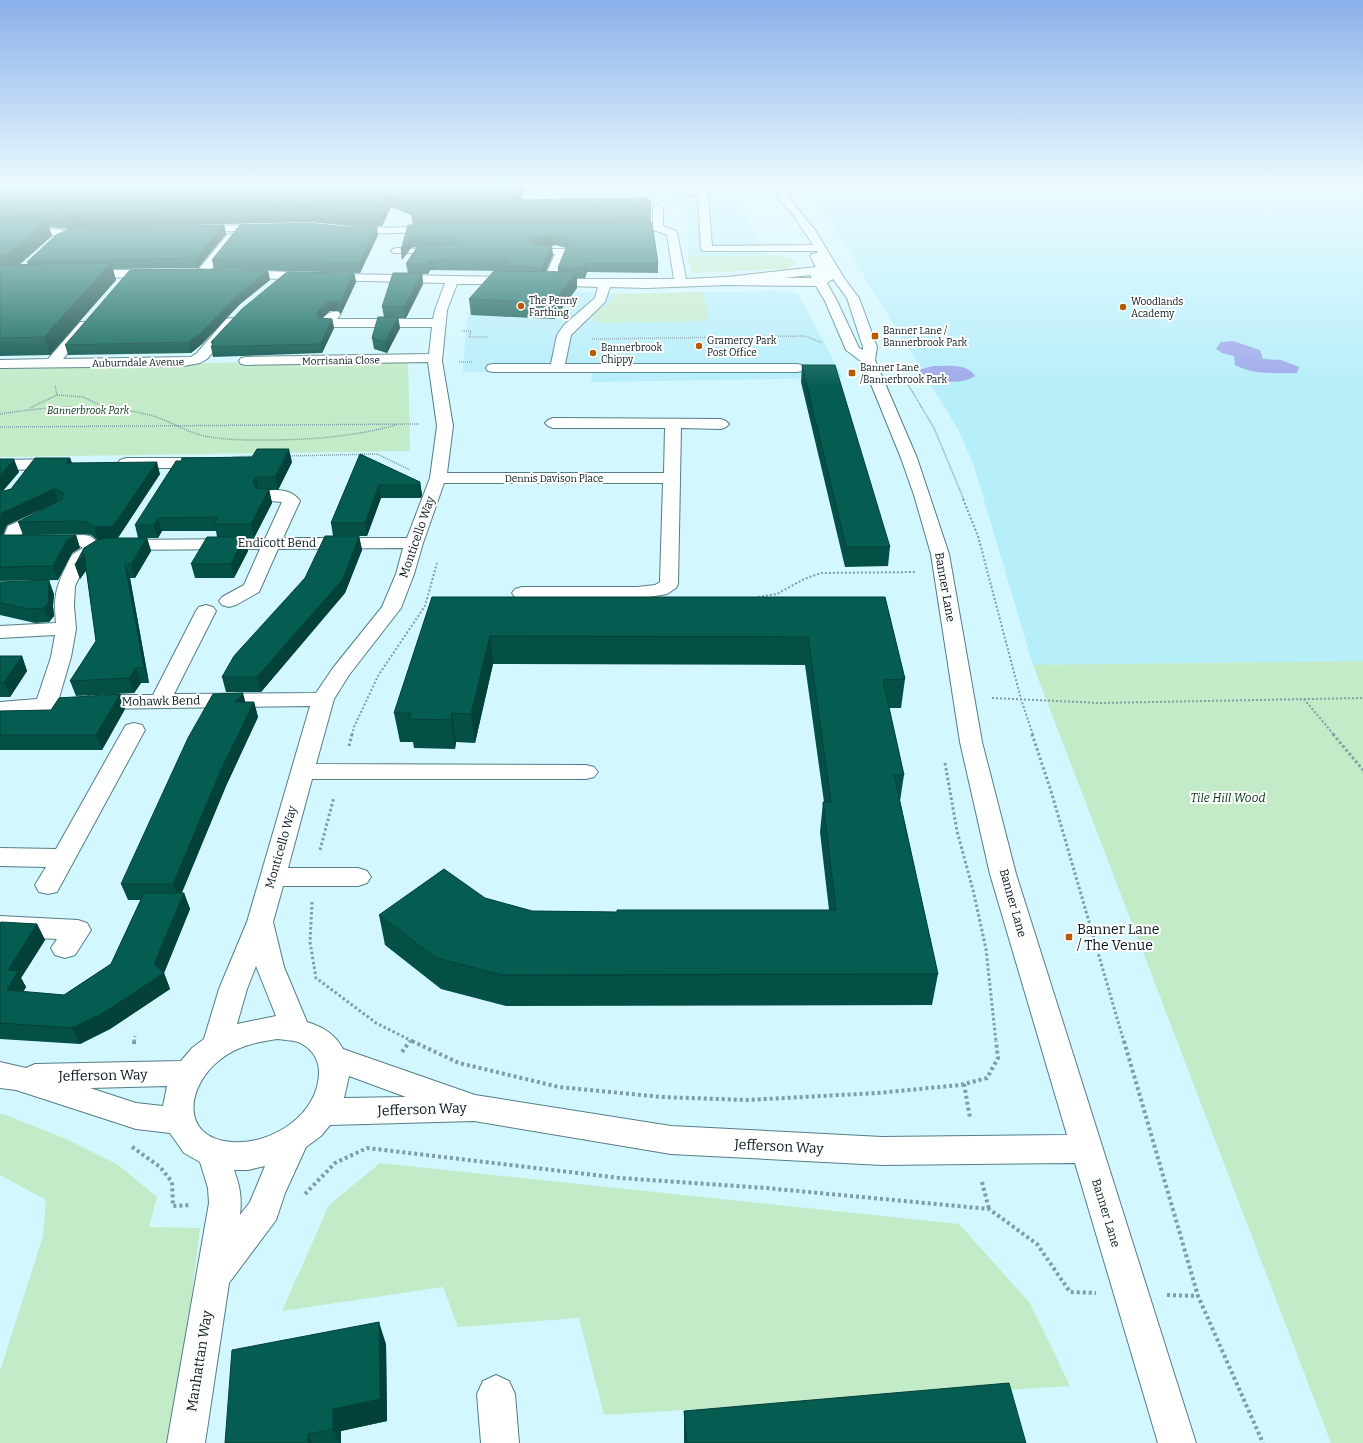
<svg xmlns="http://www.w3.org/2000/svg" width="1363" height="1443" font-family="Bitter,serif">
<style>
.built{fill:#b6eefa}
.green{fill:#c3ebc8}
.water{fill:#9ea9ea}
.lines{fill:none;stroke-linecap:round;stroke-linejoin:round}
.minor-casing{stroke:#537e87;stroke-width:2}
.path-far3{stroke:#809da3;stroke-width:1.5;stroke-dasharray:1 1;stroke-linecap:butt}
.path-far2{stroke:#809da3;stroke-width:2;stroke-dasharray:2 2;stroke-linecap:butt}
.path-far1{stroke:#809da3;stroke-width:3;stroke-dasharray:2.5 2.5;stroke-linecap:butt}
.path{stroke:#809da3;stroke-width:4;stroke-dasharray:3 3;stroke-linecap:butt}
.minor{fill:#fff;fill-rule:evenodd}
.wall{fill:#045047;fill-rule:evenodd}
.shaded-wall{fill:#044139}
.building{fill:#055d52;stroke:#044139}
.poi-dot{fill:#b65a00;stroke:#fff;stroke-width:1.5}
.labels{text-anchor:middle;stroke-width:4;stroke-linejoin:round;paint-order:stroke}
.far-poi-label{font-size:10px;fill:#07181c;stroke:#fff;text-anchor:start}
.far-street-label{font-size:10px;fill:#07181c;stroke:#fff}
.far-park-label{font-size:10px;font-style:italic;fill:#043312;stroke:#fff}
.street-label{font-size:12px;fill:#07181c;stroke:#fff}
.park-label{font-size:12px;font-style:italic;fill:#043312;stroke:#fff}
.near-poi-label{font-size:14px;fill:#07181c;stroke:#fff;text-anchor:start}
.near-street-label{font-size:14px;fill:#07181c;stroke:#fff}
</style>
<rect width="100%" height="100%" fill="#d2f7ff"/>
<path class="built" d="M0,185h716l10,1 42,69 -80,2 -2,-52 -686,4z
M808,185h555v476l-330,4 -59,-199 -16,-37z
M509,289l117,5 152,-3 20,3 45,84 -252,4 2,-11 -130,1 3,-48 7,-23z"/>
<path class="green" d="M775,255l14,2 7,5 -7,7 -98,4 -3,-16z
M704,292l4,29 -110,2 -6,-5v-4c7,-5 20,-11 23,-20z
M408,360l2,91 -410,6v-91z
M1363,661v782h-32l-298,-778z
M0,1114l6,1 60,24 51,25 40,33 -8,30 51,1 -26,215h-174v-72l43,-135 3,-36 -46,-25z
M380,1163l579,61 71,79 40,83 -466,29 -25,-97 -121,9 -15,-40 -161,24 47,-106z"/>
<path class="water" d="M1233,341l27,9 3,9 18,1 18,7 -2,6c-21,0 -43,2 -62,-8l-1,-9 -12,-3 -6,-4 5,-7z
M933,366c13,0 35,-3 42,10 -21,12 -40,3 -61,-5z"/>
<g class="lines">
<defs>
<path id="minor" d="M660,185h15l32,8 1,2 4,51 101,-1 -19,-29 -14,-16 -3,-13 1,-2h10l2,14 25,31 29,48 15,20 18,49 -2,13 42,98 32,96 33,188 34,132 180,569h-38l-83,-280 -193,2 -211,-11 -197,-33 -144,4 -9,11 -15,11 -21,46 -9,27 -47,63 -24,160h-38l42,-240 -1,-15 -8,-26 -16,-9 -14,-20 -34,-4 -120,-39 -16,-2v-26l26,6 9,-4 146,-3 11,-13 12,-9 15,-50 28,-67 63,-216 -217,3 -8,-2 -3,-5 3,-5 8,-2h60l43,-84 3,-4 7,-2 7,2 3,4 -42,83 142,-1 17,-25 49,-61 14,-33 7,-26 -125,1 -19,43 -23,13 -7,2 -7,-2 -3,-4 3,-4 22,-12 16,-36 -149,1 -10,2 -14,9 -12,25 -1,20 2,23 -5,28 -12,41 10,1 3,5 -3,5 -8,2 -61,5v-14l37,-3 14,-42 4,-22 -55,3v-12l56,-3c-3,-30 1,-38 14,-65l3,-4 10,-6 -3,-2 -70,2 -6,-1 -3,-4 7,-17 38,-17 6,1 3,4 -3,4 -30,15 -1,4 63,-2 6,1 8,6 13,-2 154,-1 17,-37 -23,-2 -2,-4 2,-4c14,-3 32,-4 41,9l-17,37h124l23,-60 7,-52 -9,-64 -182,3 -5,-1 -2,-3 2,-3 5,-1 183,-3 3,-27h-106l-5,-1 -2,-3c5,-7 11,-13 20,-11l1,3 -3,4h96l2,-9 10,-27 -206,-5 -4,-1 -2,-3 2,-3 4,-1 100,4 175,3 4,1 2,3 -2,3h-61l-10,26 -5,51 11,65 -6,47h217l1,-45h-112l-5,-2 -3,-3 3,-3 5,-2 168,1 5,2 3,3 -3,3 -5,2 -40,-1 -3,156 -2,4 -9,6 -30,5h-115l-7,-2 -3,-4 3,-4 7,-2h115l18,-2 5,-3 3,-99h-219l-21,60 -9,31 -13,34 -52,67 -15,24 -18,65 270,1 8,2 4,5 -4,5 -8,2h-274l-24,89h70l9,3 4,6 -4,6 -9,3h-75l-10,36 11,45 23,55c16,5 28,12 36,27l132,46 196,31 211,11 185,-2 -77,-261 -30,-132 -29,-188 -17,-59 -13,-37 -39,-96 -16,-12 -21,-49 -9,-15 -89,-1 -81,3 -36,-1 -5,15 -34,33 -6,29h232l5,1 2,3 -2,3 -5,1h-304l-5,-1 -2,-3 2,-3 5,-1h58l6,-29 7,-10 31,-27 3,-11 -55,-2 -2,-3 3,-3 11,-25 -20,-1 -2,-2 2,-2h31l2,2 -12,28h118l-7,-44 -10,-4h-33l-5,-3 5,-3h29v-17l1,-2 4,-1 5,3v18l13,5 1,2 9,46 41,-2 89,-10 -6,-11 2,-2 6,-1 -1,-2h-114l-2,-2 -3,-52 -37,-10zM810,275l2,3h-28zM833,279l14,19 16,49v3l-4,-2 -22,-47 -10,-18zM256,966l20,50 -39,8 10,-35zM277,1039c7,1 14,1 21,3 13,5 21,17 21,30 0,43 -48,73 -87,70 -54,-4 -45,-58 -11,-83 16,-13 36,-17 56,-20zM349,1076l57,21 -62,1zM167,1086l-4,20 -27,-3 -46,-15zM265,1166l-15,36 -10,13c2,-17 0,-29 -6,-45h14z
M268,225l4,1 1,2 -1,2 -78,2 -5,-3 5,-3z
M438,227l5,3 -1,2 -94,2 -5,-3 5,-3z
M48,228l21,3 6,3 -6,3 -21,-3 -48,2v-6z
M231,234l6,3 -2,2 -29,37h-8l-2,-3 2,-3 29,-35z
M397,248l22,1 2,2 -2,2h-26l-2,-2 2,-2z
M85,270h72l4,1 2,3 -2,3 -4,1 -76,-1 -2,-3 2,-3z
M231,318l5,1 2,3 -2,3 -29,34 -7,4 -16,3 -184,2v-8l48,-1 32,-37h10l2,3 -29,34 128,-2 6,-4 29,-34z
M126,458h78l6,2 2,3 -2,3 -6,2h-78l-6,-2 -2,-3 2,-3z
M60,459l6,2 2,3 -2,3 -6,2 -60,1v-10z
M134,723l8,2 3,5 -88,162 -9,2 -9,-2 -4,-7 11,-18 -46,-1v-18l56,1 67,-119 3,-5z
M0,916l78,4 9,3 4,7 -16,25 -10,3 -10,-3 -4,-7 6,-9 -57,-3z
M496,1375l13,6 6,13 4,49h-38l-4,-49 6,-13z"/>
</defs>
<use href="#minor" class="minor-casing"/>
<path class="path-far3" d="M462,331h9l-2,6h19
M592,339l213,-3 18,7
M459,362h13
M903,376l31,52 30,72
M57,395l26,2 19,9
M30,408l27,-13 -2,-10
M0,414c51,-8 103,-12 153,2 20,6 36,18 57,21 18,3 36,3 54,3 45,0 88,-3 132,-15
M0,427l420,-3
M288,456l89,-2 33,16
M231,459l2,-2 22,-1"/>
<path class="path-far2" d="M963,499l15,37 43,163 12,36
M758,597l19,-3 27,-15 17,-6 95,-1
M992,698l108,5 263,-5
M1304,699l30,36
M352,735l2,-8 24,-51 47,-70 12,-43"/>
<path class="path-far1" d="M1032,734l19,57 73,251
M1333,734l30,36
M349,746l3,-12
M945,763l12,68 16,59 13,59 10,93
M320,850l14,-53
M312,902l-2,40 6,36 60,45 38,19
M134,1042l1,-6"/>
<path class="path" d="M412,1041l47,22 100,24 103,10 85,3 131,-7 82,-8 27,-7 11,-20 -2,-17
M1124,1041l74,255 65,147
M134,1044v-3
M402,1052l8,-11
M964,1084l6,34
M132,1147l28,20 12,15 1,24 18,-1
M982,1182l7,27
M305,1194l30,-31 32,-15 253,30 146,10 223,21 48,35 33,48 26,1
M1167,1295l31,1"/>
<use href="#minor" class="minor"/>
</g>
<path class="wall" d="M0,185h524l-3,15h127l3,7v15l7,41v10l-71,-1 -2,6h-8v10l-23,31 -83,-4 -2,-16 35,-28 -74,-1 -2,4h-6l1,10 -17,34h-8l2,10 -13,25 -13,-4 -2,-11 12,-21 -2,-10 26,-34 -2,-9 11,-17 -6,1 -9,12 -1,-10 12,-25 -2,-10 -20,-8 -9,19h-32l-41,-4 -157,4 72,-1 2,9 -28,34 -85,1 3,11 -66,75 -50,1zM49,227l20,2 -42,33 1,3h-9l33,-29zM555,245l11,3 -8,20v4h-12l7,-17 -2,-9z
M378,235l-18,38 -146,-4 -2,-9z
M268,271l2,9 -30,24 -38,40 -11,9 -123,2 -3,-10z
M354,273l2,9 -15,32 -2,-3h-9l-8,7 10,1 2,9 -12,25 -109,4 -2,-10 1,-2 -1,-3z
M802,365l88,182 -2,19 -43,1 -44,-185z
M360,454l60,28 2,13 -1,3h-40l-14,38h-8l3,14 -17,43 -84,99h-35l-4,-15 83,-99 28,-42 -2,-13z
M70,458l2,5 88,11 -42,64h20l-3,-13 157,-63 -14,28h-9l3,13 -18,35h-9l3,13 -14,27h-39l-4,-14 26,-27 -1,-6h-54l-4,7h-11l4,13 -16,27h-5l19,105h-8l-7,10 -58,3 -6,-15 26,-40 -10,-71 -6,9 -5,-14 22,-25 -6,-5 -7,-1 -52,1h44l4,13 -8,5 -14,27 -58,1v-122l19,13 -16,19h1l7,-2zM58,502l-40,20 5,13h-20l4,-10z
M0,582l54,12 -1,12 1,10 -5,6 -14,1 -35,-8z
M432,597h453l20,82 -4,29h-12l15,67 -4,26 38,173 -6,31 -426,1 -65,-17 -56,-44 -6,-30 106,-17 47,13 85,1 212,-2 -9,-78 3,-30h1l-19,-137 -312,-1 -18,79 -19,-1 -1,7 -41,-1 -1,-6h-13l-6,-29z
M0,656h22l5,15 -17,26h-10z
M120,694l5,15 -23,41h-102v-39l51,-1z
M245,702h9l4,15 -32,69 -45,107h3l6,16 -26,64 6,16 -60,40 -30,15 -80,-5v-116l37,1 8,16 -24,38 5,9 -3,5 41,3 47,-31 30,-64h-13l-7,-16z
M386,1344l1,77 -46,10v12h-116z
M684,1411l342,32h-342z"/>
<path class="shaded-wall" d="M520,185h4l-5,24 -3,-9z
M389,192l2,15 -9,19 -2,-15z
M84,212l4,16 -19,1 -4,-15z
M47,221l5,15 -41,36 -5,-17z
M224,225l2,9 -28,34 -2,-10z
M377,226l1,9 -18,38 -1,-10z
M554,236l1,9 -17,2 -6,4 -1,-10 6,-4z
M410,238l1,10 -9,12 -1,-10z
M552,246l1,9 -10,22 -1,-9z
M429,260h5l1,10h-5l-2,4 -1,-10z
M111,263l5,17 -66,75 -6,-18z
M587,263v9l-2,6 -1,-10z
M268,271l2,9 -30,24 -38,40 -11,9 -3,-11 50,-47z
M577,272v16l-23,31 -1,-16z
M354,273l2,9 -15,32 -1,-10z
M422,273l1,11 -17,34 -2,-11z
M338,301l1,10h-9l-12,11 -2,-9 12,-11z
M398,317l2,11 -13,25 -2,-11z
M332,319l2,9 -12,25 -1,-9z
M289,449l3,13 -14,28 -3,-13z
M70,458l4,12 -8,-7z
M14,459l5,13 -19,22v-18z
M157,462l3,12 -43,65 -19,1 -4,-13z
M256,477l3,14 -3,4 -3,-13z
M420,482l2,13 -1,3 -2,-13z
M379,485l2,13 -14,38 -2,-13z
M54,489l4,13 -51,23 -7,16v-24l2,-4z
M269,489l3,14 -18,35 -3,-14z
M158,518l4,13 -4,7 -4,-13z
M76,535l4,13 -8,5 -14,27 -5,-14 14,-26z
M359,536l3,14 -17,43 -84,99 -4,-15z
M244,537l4,14 -14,27 -3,-14z
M147,538l4,13 -16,27 -4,-14z
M84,553l5,14 -9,12 -5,-14z
M125,564l5,14 19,105 -5,-15z
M49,580l5,14 -1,12 1,10 -5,6 -5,-14z
M490,636l3,28 -18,79 -4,-29z
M22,656l5,15 -17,26 -6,-15z
M136,668l5,15 -7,10 -5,-15z
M243,693l4,15 -12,-6z
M120,694l5,15 -23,41 -6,-15z
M254,702l4,15 -32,69 -47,114 -6,-16 48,-114z
M452,713l4,29 -1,7 -4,-29z
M184,893l6,16 -26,64 6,16 -60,40 -30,15 -8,-16 82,-64z
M37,924l8,16 -24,38 5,9 -11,19 -8,-16 1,-20z
M379,1322l7,22 1,77 -46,10v12h-2l-6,-14v-20z
M308,1434l4,9h-4z"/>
<path class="building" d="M0,185h520l-4,15 132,-2v2h2l1,7 -240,3 3,-9 -25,-9 -9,19h-32l-42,-4 -222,5 -19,2 -22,-3 -43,2z
M47,221l-41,34h-6v-33z
M651,222l1,1 6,40h-71l-3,5h-26l11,-27 -3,-3 -12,-2 -17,1 -6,4 3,4 18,1 -10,22 -38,-2 5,-5 -75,-1h-5l-2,4h-21l12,-18 38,-2 2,-4 -7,-3 -41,1 -9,12 7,-25z
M307,223l42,4 28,-1 -18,37 -147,-3 28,-35z
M224,225l-28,33 -169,4 29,-27 13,-6 17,-2z
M111,263l-67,74 -44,1v-73z
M200,269l68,2 -30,24 -38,39 -12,8 -123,3 65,-75z
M494,271l83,1 -24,31 -84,-4z
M287,272l67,1 -14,31 -2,-3 -10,1 -12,11 3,5 13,1 -11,25 -110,3 3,-5h-3l31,-33z
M393,273h29l-18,34h-22z
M378,317h20l-13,25 -13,-4z
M802,365h33l55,182h-44z
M257,449h32l-14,28h-19l-3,5 3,6 13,1 -18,35h-37l4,-7 -60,1 -4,7h-19l41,-64h5l1,-3 70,-1z
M360,454l60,28 -1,3h-40l-14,38h-34z
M35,458h35l-4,5 91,-1 -44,64 -19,1 -7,-5 -7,-1 -62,1 43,-22 3,-6 -4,-4 -6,-1 -52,24 -2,4v-27l4,1 7,-2z
M0,459h14l-14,17z
M0,535h76l-9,5 -14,26 -53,1z
M325,536h34l-16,43 -86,98h-35l12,-21 71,-78z
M207,537h37l-13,27h-40z
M107,538h40l-16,26h-6l19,104h-8l-7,10 -59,3 26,-40 -12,-88 -9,12 9,-17 13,-8z
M49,580l-1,12 1,10 -5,6 -14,1 -30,-6v-21z
M432,597h453l20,82 -22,1 21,95h-10l44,199 -436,1 -66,-17 -57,-43 65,-46 41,29 47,13 85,1v-2h219l-13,-108h8l-23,-165 -318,-1 -19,78 -19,-1 -1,7 -42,-1 2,-6h-17z
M0,656h22l-18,26h-4z
M243,693l-8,9h19l-33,68 -48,114h-52l67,-146 25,-44z
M120,694l-24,41h-96v-24l51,-1 8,-12z
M144,893h40l-30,71 10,9 -61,40 -31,15 -72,-5v-100l1,-1 36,2 -29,46 10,1 -11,19 57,5 47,-31z
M379,1322l1,77 -47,10v20l-25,5v9h-83l7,-93z
M1009,1383l17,60h-339l-3,-32z"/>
<linearGradient id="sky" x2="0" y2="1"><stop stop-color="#8ab0e9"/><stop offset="0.48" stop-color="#ebfbff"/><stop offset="1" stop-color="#ebfbff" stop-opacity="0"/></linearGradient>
<rect width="1363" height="387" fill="url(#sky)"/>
<g class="poi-dot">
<circle cx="521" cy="306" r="4"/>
<circle cx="1123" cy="307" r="4"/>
<rect x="871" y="332" width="8" height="8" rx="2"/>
<circle cx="699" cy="346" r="4"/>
<circle cx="593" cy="353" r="4"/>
<rect x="848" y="369" width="8" height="8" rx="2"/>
<rect x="1065" y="933" width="8" height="8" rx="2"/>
</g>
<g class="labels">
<g class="far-poi-label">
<text x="529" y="304">The Penny<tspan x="529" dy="12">Farthing</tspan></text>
<text x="1131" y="305">Woodlands<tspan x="1131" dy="12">Academy</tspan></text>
<text x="883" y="334">Banner Lane /<tspan x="883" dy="12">Bannerbrook Park</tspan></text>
<text x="707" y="344">Gramercy Park<tspan x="707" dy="12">Post Office</tspan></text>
<text x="601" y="351">Bannerbrook<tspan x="601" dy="12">Chippy</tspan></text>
<text x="860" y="371">Banner Lane<tspan x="860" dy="12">/Bannerbrook Park</tspan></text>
</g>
<g class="far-street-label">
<text transform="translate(341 360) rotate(-1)" y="4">Morrisania Close</text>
<text transform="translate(138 362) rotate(-1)" y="4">Auburndale Avenue</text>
<text x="554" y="482">Dennis Davison Place</text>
</g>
<g class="far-park-label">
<text x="88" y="414">Bannerbrook Park</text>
</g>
<g class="street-label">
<text transform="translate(417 537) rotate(-71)" y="4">Monticello Way</text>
<text x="277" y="547">Endicott Bend</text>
<text transform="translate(945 587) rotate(80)" y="4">Banner Lane</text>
<text transform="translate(161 701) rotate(-1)" y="4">Mohawk Bend</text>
<text transform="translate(281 847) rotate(-74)" y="4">Monticello Way</text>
<text transform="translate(1013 903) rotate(74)" y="4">Banner Lane</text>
<text transform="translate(1106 1213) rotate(73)" y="4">Banner Lane</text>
</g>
<g class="park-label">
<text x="1228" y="802">Tile Hill Wood</text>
</g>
<g class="near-poi-label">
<text x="1077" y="934">Banner Lane<tspan x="1077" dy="16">/ The Venue</tspan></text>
</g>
<g class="near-street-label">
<text transform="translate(103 1075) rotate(-1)" y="5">Jefferson Way</text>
<text transform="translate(422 1109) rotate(-2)" y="5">Jefferson Way</text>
<text transform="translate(779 1146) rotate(3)" y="5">Jefferson Way</text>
<text transform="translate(199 1361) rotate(-81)" y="5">Manhattan Way</text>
</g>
</g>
</svg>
